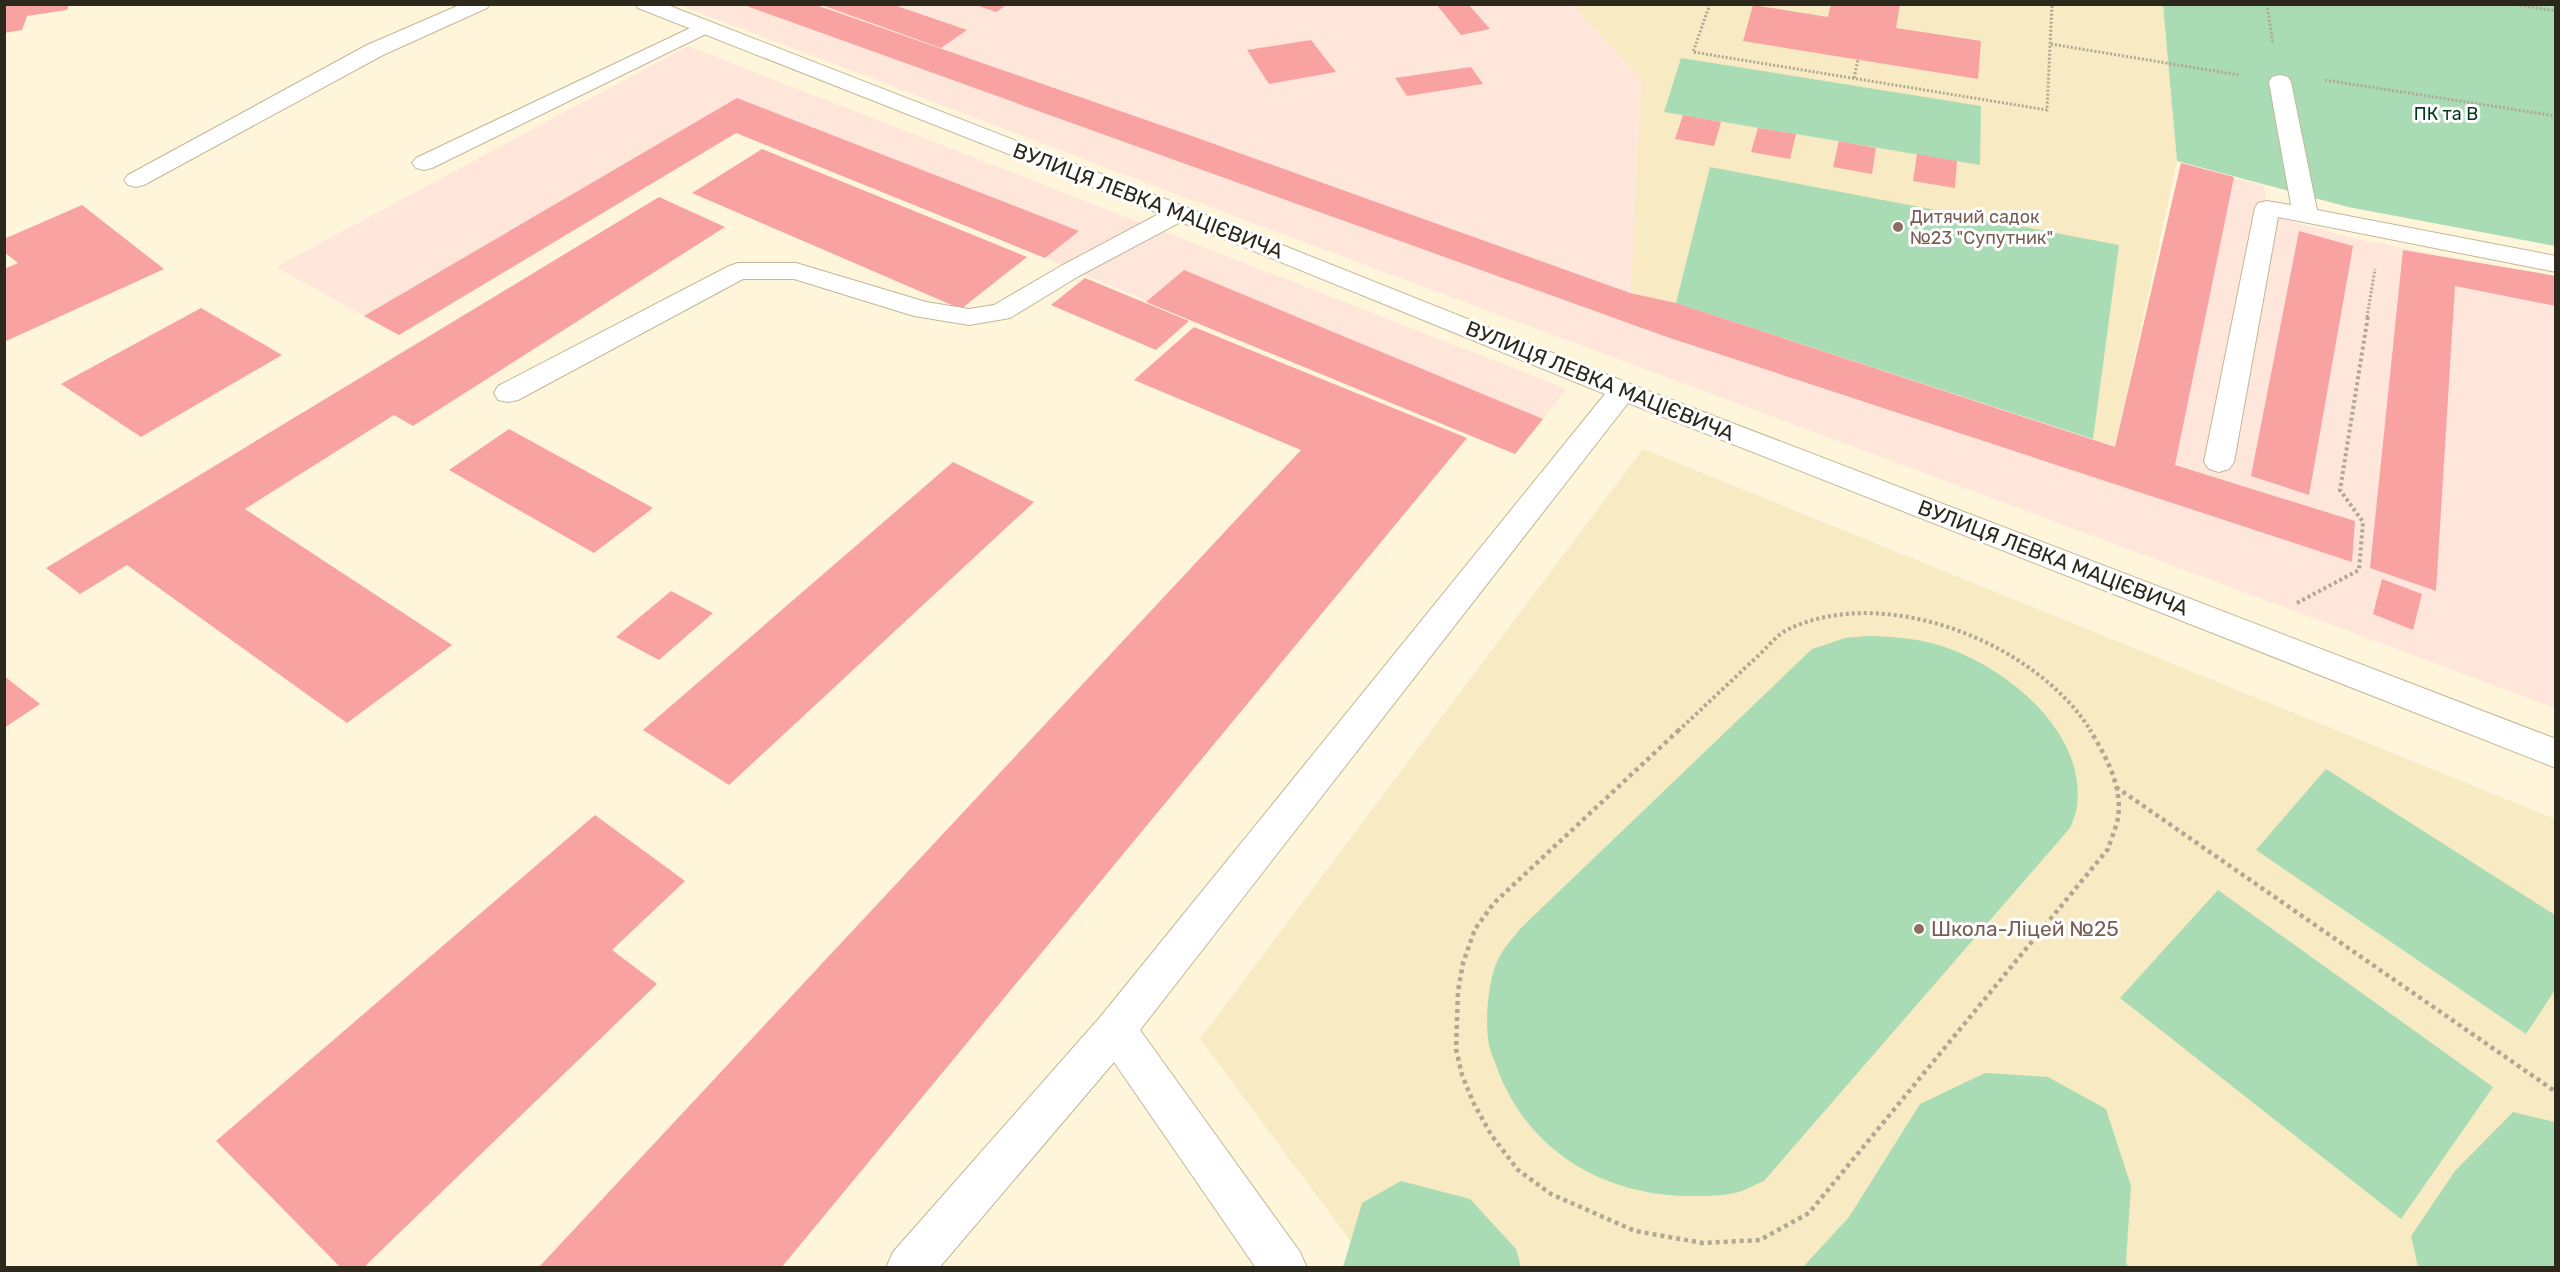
<svg xmlns="http://www.w3.org/2000/svg" width="2560" height="1272" font-family="Rubik,sans-serif">
<style>
.built{fill:#f8eac2}
.industrial{fill:#fee6db}
.green{fill:#a9dcb5}
.building{fill:#f8a2a1}
.lines{fill:none;stroke-linecap:round;stroke-linejoin:round}
.service-casing{stroke:#c2b798;stroke-width:2}
.minor-casing{stroke:#c2b798;stroke-width:2}
.path-far2{stroke:#b0a893;stroke-width:3;stroke-dasharray:2 2;stroke-linecap:butt}
.path-far1{stroke:#b0a893;stroke-width:4;stroke-dasharray:3 3;stroke-linecap:butt}
.path{stroke:#b0a893;stroke-width:4.5;stroke-dasharray:4 4;stroke-linecap:butt}
.service{fill:#fff;fill-rule:evenodd}
.minor{fill:#fff;fill-rule:evenodd}
.education-dot{fill:#8d6e63;stroke:#fff;stroke-width:2}
.labels{text-anchor:middle;stroke-width:6;stroke-linejoin:round;paint-order:stroke}
.far-park-label{font-size:18px;fill:#033b1a;stroke:#fff}
.far-education-label{font-size:18px;fill:#785e54;stroke:#fff;text-anchor:start}
.street-label{font-size:21px;fill:#2c281b;stroke:#fff}
.education-label{font-size:21px;fill:#785e54;stroke:#fff;text-anchor:start}
</style>
<rect width="100%" height="100%" fill="#fef5db"/>
<path class="built" d="M1574,5h589l14,156 -62,286 -439,-144 -46,-10 11,-213z
M1643,449l912,370v448h-1185l-170,-228z"/>
<path class="industrial" d="M679,5h895l67,75 -10,213 45,10 439,143 66,-283 83,23 4,29 84,23 203,40v430l-1361,-507z
M688,46l879,343 -52,65 -470,-196 -309,-125 -337,202 -123,-68z"/>
<path class="green" d="M2163,5h392v241l-207,-39 -171,-46z
M1681,58l300,48 -1,59 -316,-53z
M1710,167l409,78 -26,194 -417,-136z
M1867,636c22,0 43,2 64,7 67,17 156,85 146,163 -1,7 -4,15 -7,22l-306,353c-8,3 -16,8 -25,11 -14,4 -31,4 -45,4 -86,1 -163,-42 -195,-123 -4,-11 -10,-23 -11,-35 -3,-23 1,-65 13,-84 5,-9 13,-17 20,-26l291,-279 33,-11z
M2326,769l229,146v75l-29,44 -270,-184z
M2218,890l275,197 -92,132 -281,-221z
M1985,1073l63,4 58,32 25,77 -5,75 2,6h-325l46,-50 71,-113z
M2513,1112l42,10v145h-137l-7,-31 44,-65z
M1401,1181l69,18 46,50 5,18h-178l19,-64z"/>
<path class="building" d="M4,4h65l-2,6 -40,6 -5,14 -18,3z
M741,4h72l379,132 438,157 46,10 439,144 66,-284 53,14 -59,288 180,56 -3,41 -685,-225z
M891,4l76,26 -26,18 -119,-43z
M973,4h35l-12,8z
M1436,4h32l22,25 -29,6z
M1831,4h69l-4,24 85,13 -3,38 -235,-38 10,-36 75,12z
M1311,40l25,32 -67,12 -22,-34z
M1471,67l12,17 -76,12 -12,-18z
M737,98l342,133 -34,27 -309,-125 -337,202 -35,-19z
M1683,115l38,7 -7,24 -39,-7z
M1758,128l38,6 -6,25 -39,-7z
M1839,141l37,7 -4,26 -39,-7z
M762,149l265,108 -66,52 -269,-116z
M1917,154l40,7 -2,27 -42,-7z
M659,197l66,30 -312,199 -19,-11 -149,94 207,136 -105,78 -220,-158 -47,29 -34,-26z
M82,205l82,64 -160,73v-73l14,-6 -14,-11v-13z
M2299,231l54,15 -44,249 -58,-19z
M2403,250l153,26v30l-101,-20 -19,305 -66,-23z
M1184,270l359,149 -28,35 -369,-152z
M1085,278l104,43 -33,29 -105,-45z
M201,308l81,47 -141,82 -80,-53z
M1194,327l273,111 -686,830h-243l763,-818 -167,-70z
M509,429l144,79 -59,45 -145,-83z
M953,462l81,40 -305,283 -86,-55z
M2382,579l40,15 -9,36 -40,-16z
M671,591l42,22 -54,47 -43,-23z
M4,676l36,28 -36,24z
M595,815l90,66 -73,69 45,34 -294,284h-22l-125,-127z"/>
<g class="lines">
<defs>
<path id="service" d="M462,4h28l-3,4 -104,47 -239,130 -8,2 -8,-2 -4,-5 4,-5 239,-130z
M705,21l7,2 3,4 -3,4 -280,137 -8,2 -8,-2 -4,-5 4,-5z
M2280,75l8,2 3,5 26,128 239,46v16l-278,-55 -44,245 -5,7 -10,3 -10,-3 -5,-7 51,-254 3,-5 9,-2 24,4 -22,-123 3,-5z
M1179,206l9,2 3,5 -3,5 -109,58 -69,42 -41,7 -55,-9 -120,-37h-51l-225,121 -10,2 -10,-2 -4,-7 4,-7 231,-120 9,-3h58l130,39 43,7 25,-4 67,-39 109,-58z"/>
<path id="minor" d="M635,4h30l572,223 396,158 923,354v29l-928,-365 -488,627 160,222 7,16h-51l-142,-206 -175,206h-53l7,-16 208,-236 504,-622 -386,-157 -581,-229z"/>
</defs>
<use href="#service" class="service-casing"/>
<use href="#minor" class="minor-casing"/>
<path class="path-far2" d="M1710,4l-17,48 354,58 5,-106
M2267,4l6,40
M2512,4l44,7
M2051,44l188,31
M1854,78l4,-19
M2325,80l231,36
M2367,317l8,-48"/>
<path class="path-far1" d="M2297,603l62,-33 4,-48 -23,-32 28,-174
M1678,731c27,-25 53,-50 80,-75 9,-8 19,-22 31,-27 97,-46 247,14 302,102"/>
<path class="path" d="M1679,730l-185,173 -19,26 -12,34 -5,28 -2,58 6,26 12,29 18,32 26,34 33,24 84,37 68,12 57,-3 49,-27 299,-364c3,-10 8,-21 10,-31 5,-32 -13,-63 -28,-88
M2116,787l440,305"/>
<use href="#service" class="service"/>
<use href="#minor" class="minor"/>
</g>
<g class="education-dot">
<circle cx="1898" cy="227" r="6"/>
<circle cx="1919" cy="929" r="6"/>
</g>
<g class="labels">
<g class="far-park-label">
<text x="2446" y="120">ПК та В</text>
</g>
<g class="far-education-label">
<text x="1910" y="223">Дитячий садок<tspan x="1910" dy="21">№23 "Супутник"</tspan></text>
</g>
<g class="street-label">
<text transform="translate(1148 201) rotate(21)" y="7">ВУЛИЦЯ ЛЕВКА МАЦІЄВИЧА</text>
<text transform="translate(1600 381) rotate(22)" y="7">ВУЛИЦЯ ЛЕВКА МАЦІЄВИЧА</text>
<text transform="translate(2053 558) rotate(21)" y="7">ВУЛИЦЯ ЛЕВКА МАЦІЄВИЧА</text>
</g>
<g class="education-label">
<text x="1931" y="936">Школа-Ліцей №25</text>
</g>
</g>
<rect width="2560" height="1272" fill="none" stroke="#2c281b" stroke-width="12"/>
</svg>
